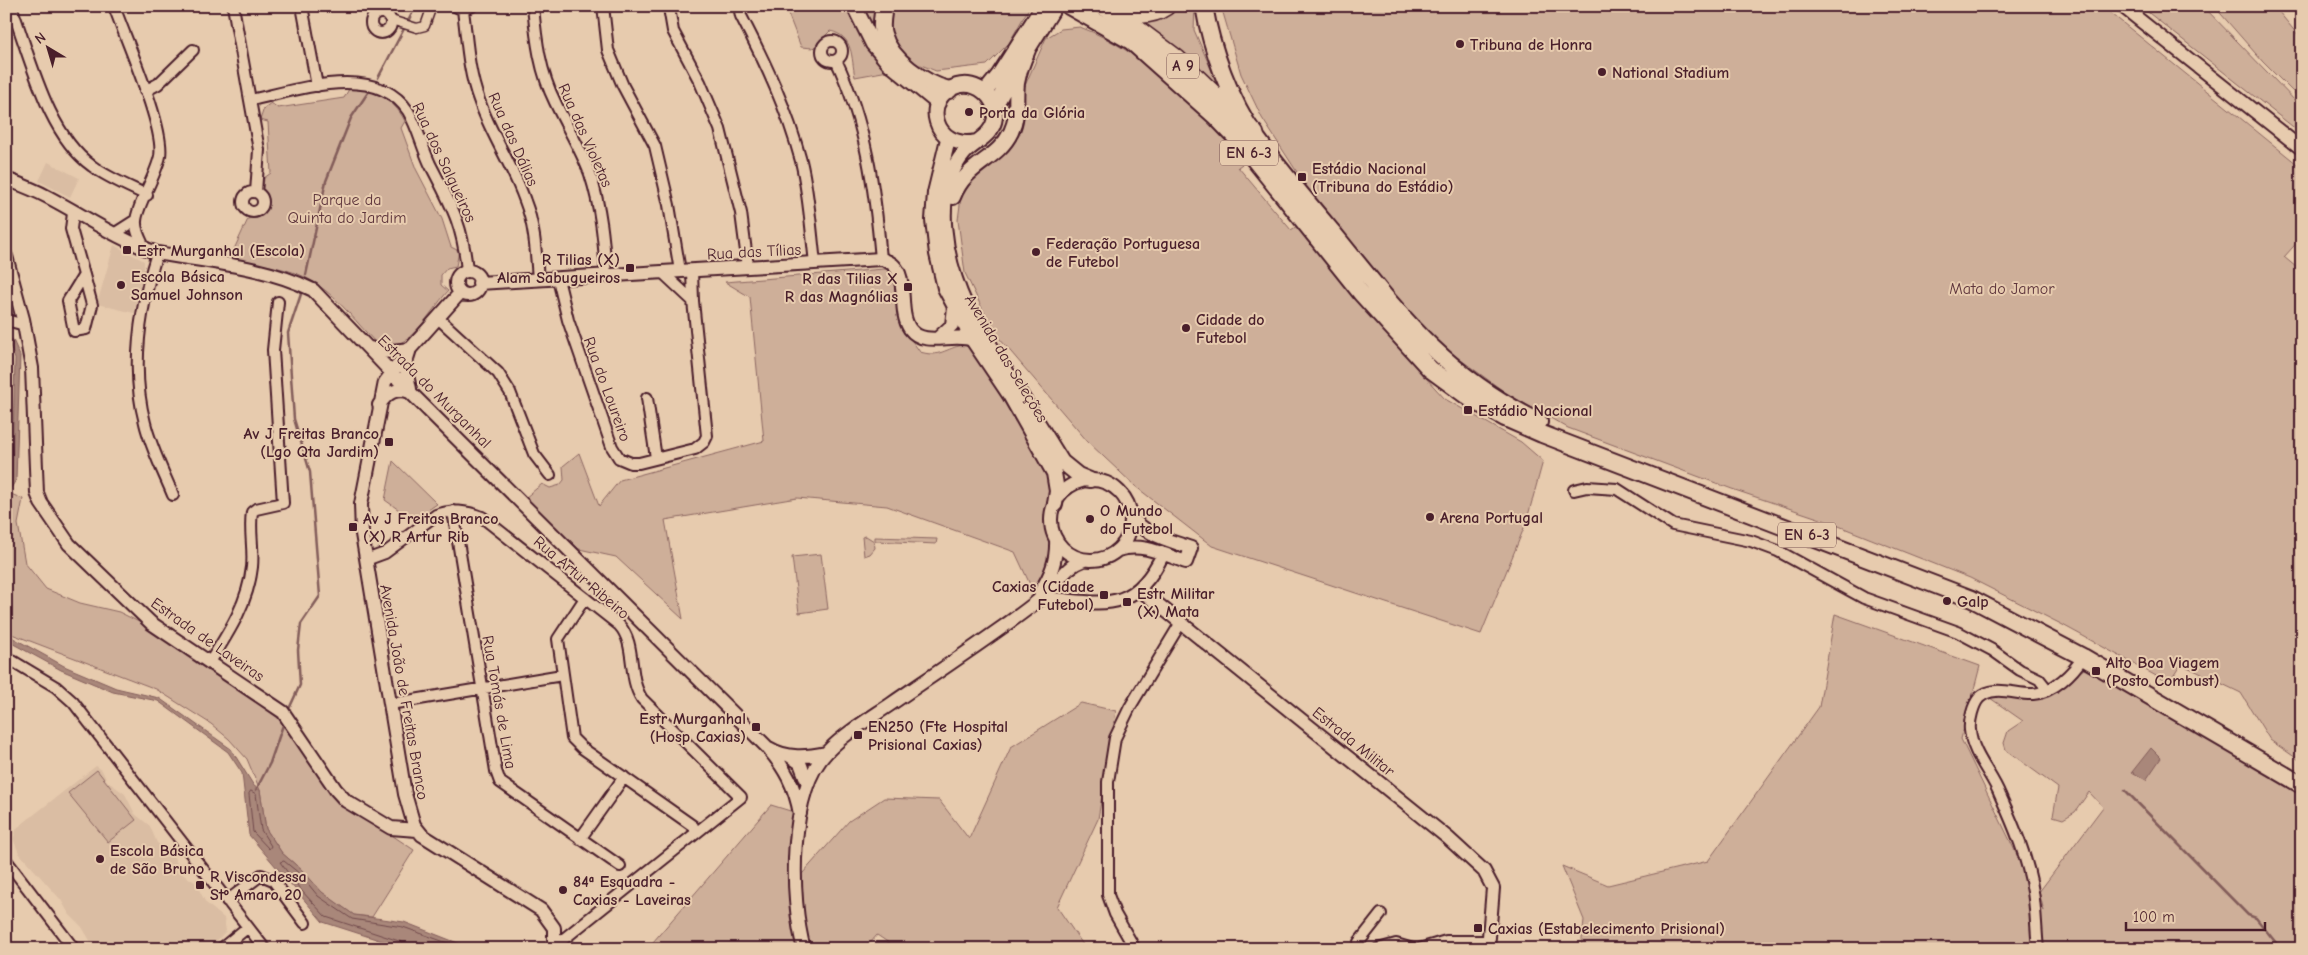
<svg xmlns="http://www.w3.org/2000/svg" width="2308" height="955" font-family="'Comic Neue',sans-serif">
<style>
.built{fill:#dabda3}
.green{fill:#ceaf99;stroke:#8c6762}
.water{fill:#a9877a;stroke:#835d5a}
.lines{fill:none;stroke-linecap:round;stroke-linejoin:round}
.shore{stroke:#70494b;stroke-width:1}
.stream{stroke:#835d5a;stroke-width:2.5}
.pedestrian-casing{stroke:#4a1f2b;stroke-width:11}
.minor-casing{stroke:#4a1f2b;stroke-width:14}
.tertiary-casing{stroke:#4a1f2b;stroke-width:16}
.secondary-casing{stroke:#4a1f2b;stroke-width:18}
.primary-casing{stroke:#4a1f2b;stroke-width:20}
.motorway-casing{stroke:#4a1f2b;stroke-width:22}
.pedestrian{stroke:#e7cbae;stroke-width:8}
.minor{stroke:#e7cbae;stroke-width:10}
.tertiary{stroke:#e7cbae;stroke-width:12}
.secondary{stroke:#e7cbae;stroke-width:14}
.primary{stroke:#e7cbae;stroke-width:16}
.motorway{stroke:#e7cbae;stroke-width:19}
.poi-dot{fill:#4a1f2b;stroke:#e7cbae;stroke-width:2}
.labels{text-anchor:middle;stroke-width:4;stroke-linejoin:round;paint-order:stroke}
.shield{fill:#e7cbae;stroke:#795352;stroke-width:1}
.shield-label{font-size:15px;font-weight:bold;fill:#4a1f2b}
.poi-label{font-size:16px;font-weight:bold;fill:#4a1f2b;stroke:#e7cbae;text-anchor:start}
.street-label{font-size:16px;fill:#4a1f2b;stroke:#e7cbae}
.park-label{font-size:16px;fill:#5e353c;stroke:#e7cbae}
</style>
<rect width="100%" height="100%" fill="#e7cbae"/>
<filter id="ink" filterUnits="userSpaceOnUse"><feTurbulence type="fractalNoise" baseFrequency=".02" numOctaves="2"/><feDisplacementMap in="SourceGraphic" scale="10" xChannelSelector="R" yChannelSelector="G"/><feConvolveMatrix kernelMatrix="1 2 1 2 8 2 1 2 1" color-interpolation-filters="sRGB"/></filter>
<g filter="url(#ink)">
<path class="built" d="M48,162l31,16 -9,19 -31,-16z
M114,245l30,16v9l-10,43 -37,-9z
M96,766l6,4 5,11 18,13 10,20 15,12 7,17 15,10 10,21 13,8 11,21 18,15 2,13 -17,18h-114l-13,-22 -13,-13 -8,-14 -42,-47 -6,-14 4,-11z"/>
<path class="green" d="M785,6h245l-21,37 -22,22 -51,6 -15,-6 -66,12c-4,-20 -1,-41 -25,-46l-17,17 -12,-1z
M1172,6h23l-1,24 27,62 -83,-69z
M1221,6h881l200,162v69l-18,20 18,15v490l-32,-22 -29,-47 -60,-29 -12,19 -108,-59 -91,-46 -149,-59 -89,-30 -164,-61 -62,-35 -60,-44 -40,-39 -98,-121 -46,-71 -21,-44z
M2140,6h63l99,102v26z
M2214,6h60l28,34v61l-39,-39z
M1080,27c69,26 117,82 165,135l-7,5 53,63 6,-4 80,98 68,75 76,43 22,19 -17,62 -45,111 -269,-88 -77,-60 -47,-44 -95,-111 -28,-58 -7,-53 5,-38 17,-23 24,-26 42,-95 15,-9z
M349,89c25,0 44,9 56,32l-4,7 15,41 26,50 9,28 8,4 -3,15 -9,2 -6,7v10l7,6 -5,6c-15,18 -40,62 -67,46 -17,-18 -37,-44 -58,-58 -24,-18 -60,-21 -89,-25l20,-43 11,-2 6,-8 -3,-19 1,-10 7,-5 -3,-51 -8,-2 4,-12 7,-5 7,5 66,-10z
M884,269l8,1 3,3 8,55 17,24c4,1 8,2 12,2 14,0 26,-13 39,-7l81,134 -7,31 8,34 -12,43 -7,4 -19,-41 -128,-46 -90,-8 -132,22 18,99 -67,-62 -37,-8 -54,-51 17,-14 8,4 10,-3 4,-5 -1,-14 16,-13 20,53 21,-26 144,-39 -14,-144 -25,-15z
M6,353l4,13 1,111 -5,9z
M393,461l44,43 -24,16 -28,-20z
M11,494l12,5 -5,25 7,39 21,26 34,14 39,9 26,13 135,89 55,83 79,53 -42,67 -18,-2 -33,-23 -18,-21 -21,-18 -16,-24 -6,-39 -13,-31 -18,-20 -18,-15 -55,-35 -147,-56 -3,-8v-124z
M866,536l8,5 1,7 -5,6 -6,2 -2,-19z
M875,537l62,2 -1,5 -61,-3z
M821,554l7,55 -29,4 -7,-56z
M1835,614l145,52 -19,73 83,172 -5,-19 64,-85 -14,-15 -14,20 -12,7 -10,-3 5,-28 -52,-38 -2,-7 4,-12 15,-10 -33,-23 6,-4 47,5 41,-30 68,33 150,90v157h-721l3,-29 -22,-54 46,19 100,-24 111,-154z
M1081,703l35,8 -18,108 -41,88 29,42h-188l-21,-14 -12,14h-218l124,-144 29,9 -5,68 54,-61 35,-23 55,2 30,39 42,-92z
M97,770l39,50 -28,22 -40,-49z"/>
<path class="water" d="M6,337l7,3 7,16 -4,124 -10,16v-8l6,-10 3,-119 -6,-16 -3,-1z
M6,634l58,32 52,22 43,10 72,51 23,37 6,4 6,39 16,24 21,18 19,21 32,23 50,7 69,27h-66l-84,-27 -74,-87 -7,-62 -14,-21 -70,-51 -45,-9 -52,-22 -55,-30z
M2151,748l10,10 -15,22 -14,-8z"/>
<g class="lines">
<path class="shore" d="M251,791l5,3 5,36 10,16 -2,3 -16,-17 -4,-38z
M406,949l-4,-7 -76,-25 -26,-28 -20,-27 4,-1 16,13 18,22 34,23 51,8 61,22"/>
<path class="stream" d="M378,78l38,-72
M306,275l20,-94 25,-63 18,-27
M289,709l11,-24 -2,-35 3,-26 19,-28 -10,-124 -16,-53 -6,-86 14,-42
M256,790l14,-27 13,-38
M2125,790l123,125 8,3 25,31"/>
<defs>
<path id="pedestrian" d="M391,20l26,8 8,-2 7,-20"/>
<path id="minor" d="M11,6c19,50 36,128 81,160 16,12 36,20 55,29
M114,6c11,32 51,121 46,150 -4,20 -23,49 -24,65 -1,10 5,19 9,28
M233,6l26,144 -3,42
M302,6l15,80
M455,6l8,4 9,-4
M533,6c3,34 7,66 22,96 11,24 26,47 35,72 11,34 14,67 16,102
M603,6l5,44 15,36 32,60 14,59 11,66
M739,6l2,10c25,48 46,93 60,145 8,33 10,69 14,102
M669,8l4,23 27,51 20,47 21,84 7,54
M463,10c4,30 5,61 16,90 12,35 34,66 46,101 10,25 11,52 13,79
M371 23a10 10 0 1 1 20 0a10 10 0 1 1-20 0Z
M822 51a10 10 0 1 1 20 0a10 10 0 1 1-20 0Z
M836,60c30,63 39,130 45,199
M145,91l13,-7 35,-34
M251,100c46,-10 125,-38 157,11 10,17 14,36 22,53 21,41 33,60 37,107
M243 202a10 10 0 1 1 20 0a10 10 0 1 1-20 0Z
M73,213l-2,16 13,46
M114,234l22,-14
M157,253c-17,54 -27,114 -12,170 6,25 18,48 28,72
M692,271l1,30
M84,275l8,30 -6,24 -12,2 -6,-30z
M558,279l10,41 44,127 7,11 12,5h8l56,-14 9,-7 3,-6 -14,-135 -31,-29
M438,318l60,55 12,19 24,62 16,21
M6,320l19,5
M647,398l9,60
M1574,490l13,-3 30,2 56,36 78,16 27,10 86,47 94,34 34,18 28,20 19,9 8,10
M453,511l43,260 4,11 120,84
M366,560l19,-7 51,-38c16,-6 30,-4 46,2l137,108c18,19 8,52 23,74l99,98 -186,149
M585,598l-27,41 14,99 10,10 111,78
M6,657l50,30 17,15 192,247
M210,662c19,-30 38,-59 42,-95 2,-18 -3,-37 0,-55l4,-3 27,-6 -10,-153 5,-48
M390,704l172,-29
M580,839l44,-62
M6,860l68,89
M227,901l34,-26 12,5 32,43
M221,949l27,-22
M1135,949l-20,-35 -7,-19v-113l7,-44 15,-31 50,-83
M1360,949l-1,-7 22,-28
M1378,949l18,-5 17,5
M1419,949l27,-8h42
M2038,949c-2,-19 -2,-38 -5,-57 -5,-33 -19,-66 -33,-97 -8,-21 -28,-41 -30,-65 -1,-9 3,-25 9,-32 14,-14 37,-3 54,-4 21,-2 40,-21 50,-37"/>
<path id="tertiary" d="M2122,6l180,143
M6,179c13,5 27,10 40,17 37,19 71,43 111,57 52,9 108,13 156,37l97,102 357,355c18,21 28,39 33,67
M6,256l17,63 9,49 5,125 4,10 28,41 82,79 132,89 53,78 10,11 45,27 26,2
M456 283a12 12 0 1 1 24 0a12 12 0 1 1-24 0Z
M479,283l402,-24c33,7 14,49 29,70 14,19 44,3 63,11
M460,293l-50,56 -25,33 -24,122 1,30 43,260 9,31 8,10 119,75 13,18v21
M938,338l14,-13 2,-18
M370,348l13,4 27,-3 -5,16 5,24
M379,405c8,-12 17,-18 31,-13
M1051 520a40 40 0 1 1 80 0a40 40 0 1 1-80 0Z
M1118,550c24,-8 45,4 68,12l5,-14c-22,-8 -45,-12 -60,-32
M1139,589l309,249 36,33 9,17 -5,61
M1040,592c11,-17 17,-32 16,-53
M1040,598c58,3 92,21 123,-44
M769,748c18,11 38,9 57,5
M790,756l10,7 8,21
M804,949c-14,-51 -16,-157 23,-197 18,-19 42,-33 64,-48 35,-24 71,-48 106,-73 17,-12 36,-25 51,-39 13,-13 18,-26 36,-32"/>
<path id="secondary" d="M854,6l19,38 15,18 50,41
M985,92l13,-16 45,-70
M994,108l21,-38 40,-64
M948,139l-13,54 -2,27 4,34 8,34 28,52 37,55 44,78 3,18 -2,13
M976,142c-42,9 -56,-45 -19,-56 19,-6 40,11 38,31 -2,19 -20,24 -31,36 -35,41 -18,110 2,154l96,155 16,13 12,5
M953,197c13,-34 44,-36 58,-65 8,-16 4,-31 6,-49 2,-12 6,-22 11,-33"/>
<path id="primary" d="M884,6c-1,9 -4,19 -1,28 7,26 41,50 66,56
M1069,6l62,35 84,75 27,28 119,149 69,76 41,30 34,19 37,16 430,165 111,58 219,128
M1204,6c7,42 26,94 51,130 24,33 51,65 78,97 65,80 110,142 206,189"/>
<path id="motorway" d="M1105,6l71,53 78,75
M1112,6c17,8 37,11 53,0"/>
</defs>
<use href="#pedestrian" class="pedestrian-casing"/>
<use href="#minor" class="minor-casing"/>
<use href="#tertiary" class="tertiary-casing"/>
<use href="#secondary" class="secondary-casing"/>
<use href="#primary" class="primary-casing"/>
<use href="#motorway" class="motorway-casing"/>
<use href="#pedestrian" class="pedestrian"/>
<use href="#minor" class="minor"/>
<use href="#tertiary" class="tertiary"/>
<use href="#secondary" class="secondary"/>
<use href="#primary" class="primary"/>
<use href="#motorway" class="motorway"/>
</g>
</g>
<g class="poi-dot">
<circle cx="1460" cy="44" r="5"/>
<circle cx="1602" cy="72" r="5"/>
<circle cx="969" cy="112" r="5"/>
<rect x="1297" y="172" width="10" height="10" rx="2.5"/>
<rect x="122" y="245" width="10" height="10" rx="2.5"/>
<circle cx="1036" cy="252" r="5"/>
<rect x="625" y="263" width="10" height="10" rx="2.5"/>
<circle cx="121" cy="285" r="5"/>
<rect x="903" y="282" width="10" height="10" rx="2.5"/>
<circle cx="1186" cy="328" r="5"/>
<rect x="1463" y="405" width="10" height="10" rx="2.5"/>
<rect x="384" y="437" width="10" height="10" rx="2.5"/>
<circle cx="1430" cy="517" r="5"/>
<circle cx="1090" cy="519" r="5"/>
<rect x="348" y="522" width="10" height="10" rx="2.5"/>
<rect x="1099" y="590" width="10" height="10" rx="2.5"/>
<circle cx="1947" cy="601" r="5"/>
<rect x="1122" y="597" width="10" height="10" rx="2.5"/>
<rect x="2091" y="666" width="10" height="10" rx="2.5"/>
<rect x="751" y="722" width="10" height="10" rx="2.5"/>
<rect x="853" y="730" width="10" height="10" rx="2.5"/>
<circle cx="100" cy="859" r="5"/>
<rect x="195" y="880" width="10" height="10" rx="2.5"/>
<circle cx="563" cy="890" r="5"/>
<rect x="1473" y="923" width="10" height="10" rx="2.5"/>
</g>
<g class="labels">
<g class="shield">
<rect x="1167" y="53.5" width="32" height="25" rx="4"/>
<rect x="1220" y="140.5" width="58" height="25" rx="4"/>
<rect x="1778" y="522.5" width="58" height="25" rx="4"/>
</g>
<g class="shield-label">
<text x="1183" y="71">A 9</text>
<text x="1249" y="158">EN 6-3</text>
<text x="1807" y="540">EN 6-3</text>
</g>
<g class="poi-label">
<text x="1470" y="50">Tribuna de Honra</text>
<text x="1612" y="78">National Stadium</text>
<text x="979" y="118">Porta da Glória</text>
<text x="1312" y="174">Estádio Nacional<tspan x="1312" dy="18">(Tribuna do Estádio)</tspan></text>
<text x="1046" y="249">Federação Portuguesa<tspan x="1046" dy="18">de Futebol</tspan></text>
<text x="137" y="256">Estr Murganhal (Escola)</text>
<text x="620" y="265" text-anchor="end">R Tilias (X)<tspan x="620" dy="18">Alam Sabugueiros</tspan></text>
<text x="131" y="282">Escola Básica<tspan x="131" dy="18">Samuel Johnson</tspan></text>
<text x="898" y="284" text-anchor="end">R das Tilias X<tspan x="898" dy="18">R das Magnólias</tspan></text>
<text x="1196" y="325">Cidade do<tspan x="1196" dy="18">Futebol</tspan></text>
<text x="1478" y="416">Estádio Nacional</text>
<text x="379" y="439" text-anchor="end">Av J Freitas Branco<tspan x="379" dy="18">(Lgo Qta Jardim)</tspan></text>
<text x="1100" y="516">O Mundo<tspan x="1100" dy="18">do Futebol</tspan></text>
<text x="1440" y="523">Arena Portugal</text>
<text x="363" y="524">Av J Freitas Branco<tspan x="363" dy="18">(X) R Artur Rib</tspan></text>
<text x="1094" y="592" text-anchor="end">Caxias (Cidade<tspan x="1094" dy="18">Futebol)</tspan></text>
<text x="1137" y="599">Estr Militar<tspan x="1137" dy="18">(X) Mata</tspan></text>
<text x="1957" y="607">Galp</text>
<text x="2106" y="668">Alto Boa Viagem<tspan x="2106" dy="18">(Posto Combust)</tspan></text>
<text x="746" y="724" text-anchor="end">Estr Murganhal<tspan x="746" dy="18">(Hosp Caxias)</tspan></text>
<text x="868" y="732">EN250 (Fte Hospital<tspan x="868" dy="18">Prisional Caxias)</tspan></text>
<text x="110" y="856">Escola Básica<tspan x="110" dy="18">de São Bruno</tspan></text>
<text x="210" y="882">R Viscondessa<tspan x="210" dy="18">Stº Amaro 20</tspan></text>
<text x="573" y="887">84ª Esquadra -<tspan x="573" dy="18">Caxias - Laveiras</tspan></text>
<text x="1488" y="934">Caxias (Estabelecimento Prisional)</text>
</g>
<g class="street-label">
<text transform="translate(586 135) rotate(66)" y="6">Rua das Violetas</text>
<text transform="translate(514 139) rotate(66)" y="6">Rua das Dálias</text>
<text transform="translate(445 162) rotate(65)" y="6">Rua dos Salgueiros</text>
<text transform="translate(754 251) rotate(-3)" y="6">Rua das Tílias</text>
<text transform="translate(1007 358) rotate(59)" y="6">Avenida das Seleções</text>
<text transform="translate(608 389) rotate(70)" y="6">Rua do Loureiro</text>
<text transform="translate(435 391) rotate(45)" y="6">Estrada do Murganhal</text>
<text transform="translate(582 577) rotate(40)" y="6">Rua Artur Ribeiro</text>
<text transform="translate(208 639) rotate(35)" y="6">Estrada de Laveiras</text>
<text transform="translate(405 692) rotate(80)" y="6">Avenida João de Freitas Branco</text>
<text transform="translate(500 702) rotate(80)" y="6">Rua Tomás de Lima</text>
<text transform="translate(1354 741) rotate(39)" y="6">Estrada Militar</text>
</g>
<g class="park-label">
<text x="347" y="205">Parque da<tspan x="347" dy="18">Quinta do Jardim</tspan></text>
<text x="2002" y="294">Mata do Jamor</text>
</g>
</g>
<rect width="2308" height="955" fill="none" stroke="#e7cbae" stroke-width="25"/>
<rect x="12" y="12" width="2283" height="930" fill="none" stroke="#4a1f2b" stroke-width="2" filter="url(#ink)"/>
<g transform="translate(48 48) rotate(322)" stroke="#e7cbae" stroke-width="4" paint-order="stroke">
<path d="M0-4L9 19L0 12L-9 19Z" fill="#4a1f2b"/>
<text y="-8" font-size="14" font-weight="bold" text-anchor="middle" fill="#4a1f2b">N</text>
</g>
<path d="M2126 922v8h139v-8" fill="none" stroke="#4a1f2b" stroke-width="2.5"/>
<text x="2133" y="922" font-size="15" fill="#4a1f2b" stroke="#e7cbae" stroke-width="4" paint-order="stroke">100 m</text>
</svg>
